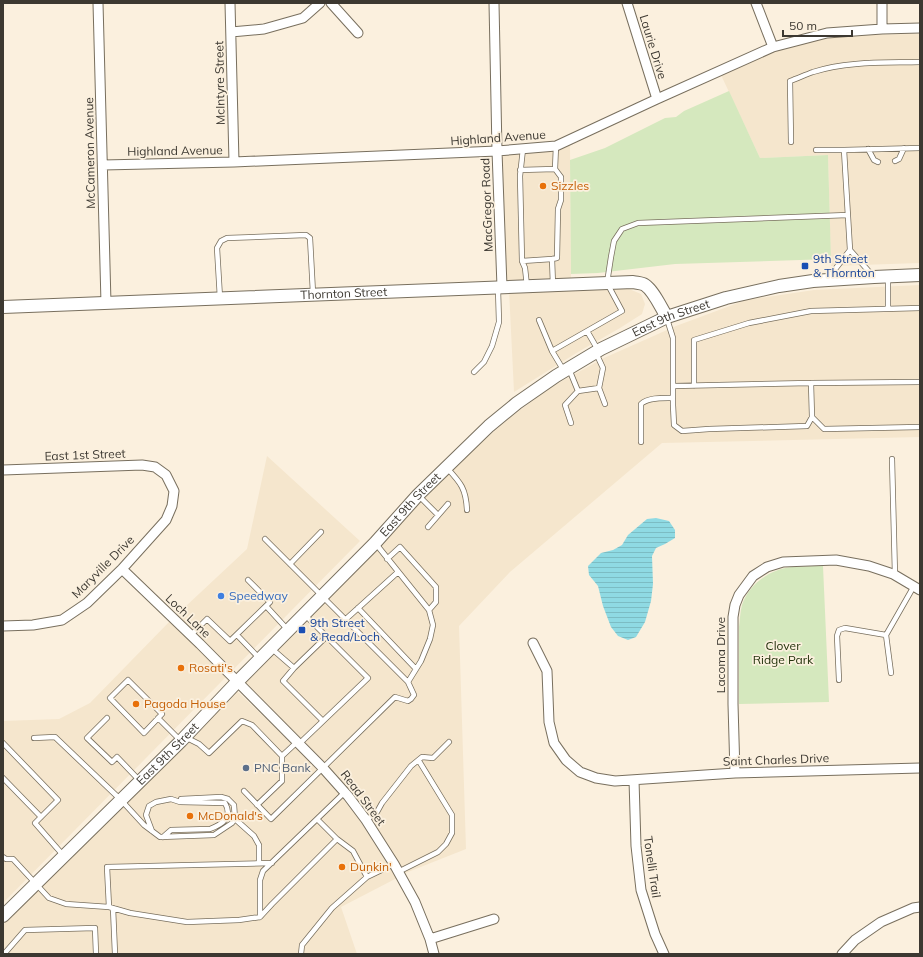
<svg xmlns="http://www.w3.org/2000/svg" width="923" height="957" font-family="Mulish,sans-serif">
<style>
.built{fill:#f5e6cd}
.green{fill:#d5e8be}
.water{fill:url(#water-rules)}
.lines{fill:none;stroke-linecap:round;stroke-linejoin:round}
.lane-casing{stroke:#786f5e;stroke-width:6}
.street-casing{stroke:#786f5e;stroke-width:11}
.secondary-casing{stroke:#786f5e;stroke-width:14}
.lane{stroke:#fff;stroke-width:4.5}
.street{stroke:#fff;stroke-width:9}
.secondary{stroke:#fff;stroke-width:12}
.food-dot{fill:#e8710a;stroke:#fbf0de;stroke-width:1.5}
.transit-dot{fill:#1a4fb4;stroke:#fbf0de;stroke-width:1.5}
.shop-dot{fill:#3f7fe0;stroke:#fbf0de;stroke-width:1.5}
.service-dot{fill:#5c6f8a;stroke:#fbf0de;stroke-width:1.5}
.labels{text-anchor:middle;stroke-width:3.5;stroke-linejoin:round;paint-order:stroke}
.street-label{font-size:12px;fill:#3c3831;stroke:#fbf0de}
.food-label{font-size:12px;fill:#c56008;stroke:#fbf0de;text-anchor:start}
.transit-label{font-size:12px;fill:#164399;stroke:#fbf0de;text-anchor:start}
.shop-label{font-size:12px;fill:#366cbe;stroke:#fbf0de;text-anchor:start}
.park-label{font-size:12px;fill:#23320c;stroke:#fbf0de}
.service-label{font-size:12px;fill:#4e5e75;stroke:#fbf0de;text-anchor:start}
</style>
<defs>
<pattern id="water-rules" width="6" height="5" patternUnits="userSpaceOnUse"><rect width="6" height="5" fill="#8fdae3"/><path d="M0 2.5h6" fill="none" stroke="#7cbcc3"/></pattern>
</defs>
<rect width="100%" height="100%" fill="#fbf0de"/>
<path class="built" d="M920,34v229l-89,3 -3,-111 -68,3 -39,-83 57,-25 46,-11 26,-4z
M570,145l1,136 -65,3 -5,-130z
M920,285v152l-258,6 -152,129 -51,54 7,223 -63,25 -33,-57 -52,-61 -75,-74 216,-219 48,-43 44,-33 53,-29 72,-32 70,-26 68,-10z
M622,286l19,8 4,10 -3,10 -22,14 -42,24 -64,40 -5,-102z
M267,456l93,85 -357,362v-182l56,-2 31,-16 80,-82 77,-72z
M235,689l88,85 35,44 39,60 -56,29 16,47h-354v-29z"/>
<path class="green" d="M729,91l31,67 68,-3 3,104 -156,5 -77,9 -27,1 -1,-114 35,-12 60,-30 11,-1 8,-6z
M823,566l6,136 -90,2v-77c1,-7 1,-15 3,-22 7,-21 28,-36 50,-38 10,-1 21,-1 31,-1z"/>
<path class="water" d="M656,518l13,3 6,9v8l-10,6 -9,4 -4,8 1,28 -2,17 -6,21 -9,15 -8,3 -10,-4 -7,-9 -8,-21 -5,-20 -9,-11 -1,-9 13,-13 12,-3 9,-5 6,-10 19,-16z"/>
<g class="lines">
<defs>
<path id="lane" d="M791,142l-1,-61c8,-3 15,-6 23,-9 34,-11 72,-9 107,-10
M523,149l-3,27 2,85 3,7 2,18
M868,149l6,11 4,2
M816,150h28
M895,161l4,-2 5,-11
M520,170l35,-1 1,-23
M552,259l5,-1 1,-49 3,-9v-23l-6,-8
M522,261l30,-2 1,26
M873,276l-23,-26 -6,-100 76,-2
M829,277l21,-27
M220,298l-3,-50 4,-7 6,-3 79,-3 4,3 3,55
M888,308v-31
M667,319l6,19v67l1,20 8,6 27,-2 98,-3 5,-9 -1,-34 109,-1
M539,320l13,31 12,20
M587,331l11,19
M552,351l70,-40 -15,-28 4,-26 3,-16 8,-12 16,-6 210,-8
M596,353l7,15 -4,20 6,16
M569,369l9,22
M474,372l10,-10 8,-16 7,-24 -1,-33
M673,386l138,-3
M694,386v-46l55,-17 62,-12 109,-3
M812,417l12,12 96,-2
M571,423l-6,-18 13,-14 21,-3
M641,442v-38c7,-7 23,-6 32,-6
M892,459l3,116
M447,468c14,15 19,21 20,42
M419,496l19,19
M428,527l20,-23
M265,539l143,143 13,-21 9,-22 3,-14 -4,-15 -53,-66
M387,559l13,-12 36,40v15l-7,8
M290,564l31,-32
M266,606l22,24
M358,608l58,61
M346,619l52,-47
M191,635l16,-16 23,22 40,-39 -22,-22
M237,635l22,23
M271,648l23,20
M891,673l-5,-38 28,-49
M128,680l34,34 -18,19 -34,-35z
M839,680l-2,-44 2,-6 6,-2 41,7
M107,718l-20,20 25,24 5,-5 22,23
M158,718l22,22
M323,721l-40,-40 11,-13 32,-31
M185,737l14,7 10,9 33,-32 10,4 30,31 15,-14
M34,738l21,-1 66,63 23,25 16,12 54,-2 18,-12 3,-4
M3,743l55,57 -23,23 28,32
M299,744l69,-66 -63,-63
M3,778l38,39
M244,791l27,28 124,-122 13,4 3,-2 3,-4 -6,-13
M181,799l40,-2 7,2 6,6 1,14 19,17 5,9v18
M257,805l25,-24v-25
M366,820l11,-8 5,-9 29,-37 11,-9 11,1 16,-16
M152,831l-6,-16 3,-9 7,-4 15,-3 9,3 45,1c8,14 -2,21 -15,26l-39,1 -8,7
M337,839l16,12 14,26 27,-13
M3,857l3,2h7l36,39 17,6 43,3 21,6 57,9 52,-2 21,-3v-37l3,-9 82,-79
M398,872l40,-20 8,-8 6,-11v-18l-33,-54
M109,907l-2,-40 165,-4
M113,908l2,46
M260,917l12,-13 65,-65 -20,-20
M4,954l21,-24 70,-2 1,26
M301,954l1,-9 30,-37 35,-31"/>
<path id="street" d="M98,3l8,300
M230,3l4,159
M331,3l27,30
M494,3l3,148 5,136
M627,3l30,96
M756,3l17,44
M882,3v26
M231,32l33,-3 39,-11 17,-15
M103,165l131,-3 263,-11 59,-5 101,-47 116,-52 54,-14 55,-4 38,-1
M3,470l139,-5 13,2 11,8 8,16 -2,15 -6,14 -44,49 -35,34 -25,17 -29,5 -30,1
M122,569l78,75 123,124 25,28 18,24 28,44 21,38 15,37 4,15
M533,643l14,28 2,51 5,21 12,17 14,12 16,6 19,3 120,-8 185,-5
M735,773l-2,-69v-87l2,-12 4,-10 14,-19 14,-9 16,-5 53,-2 33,6 24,8 27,16
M634,780l2,66 5,44 14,44 9,20
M430,939l64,-20
M842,954l13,-14 26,-18 32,-14 7,-1"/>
<g id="secondary">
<path id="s1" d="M3,307l630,-25c4,1 9,1 12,3 9,6 16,23 22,32"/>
<path id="s2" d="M3,916l178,-175 56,-59 138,-139 43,-48 71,-69 28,-23 39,-27 45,-27 66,-32 59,-19 53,-12 34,-5 61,-4 46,-2"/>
</g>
</defs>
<use href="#lane" class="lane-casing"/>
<use href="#street" class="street-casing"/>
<use href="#secondary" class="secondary-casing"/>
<use href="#lane" class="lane"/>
<use href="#street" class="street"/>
<use href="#secondary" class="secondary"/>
</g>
<g class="food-dot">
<circle cx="543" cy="186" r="4"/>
<circle cx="181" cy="668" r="4"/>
<circle cx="136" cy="704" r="4"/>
<circle cx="190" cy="816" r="4"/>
<circle cx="342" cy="867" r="4"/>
</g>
<g class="transit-dot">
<rect x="801" y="262" width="8" height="8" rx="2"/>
<rect x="298" y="626" width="8" height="8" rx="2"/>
</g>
<circle class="shop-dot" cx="221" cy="596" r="4"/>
<circle class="service-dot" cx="246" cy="768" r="4"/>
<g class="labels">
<g class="street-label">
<text transform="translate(653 47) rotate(73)" y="4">Laurie Drive</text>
<text transform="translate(220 83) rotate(-91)" y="4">McIntyre Street</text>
<text transform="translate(498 138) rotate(-4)" y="4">Highland Avenue</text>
<text transform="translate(175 151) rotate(-1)" y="4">Highland Avenue</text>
<text transform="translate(90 153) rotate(-91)" y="4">McCameron Avenue</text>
<text transform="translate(487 205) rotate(-92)" y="4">MacGregor Road</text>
<text dy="4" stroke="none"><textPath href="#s1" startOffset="341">Thornton Street</textPath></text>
<text dy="4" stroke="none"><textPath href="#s2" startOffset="903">East 9th Street</textPath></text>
<text transform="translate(85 455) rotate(-2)" y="4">East 1st Street</text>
<text dy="4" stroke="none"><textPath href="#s2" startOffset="579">East 9th Street</textPath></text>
<text transform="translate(103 567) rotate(-45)" y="4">Maryville Drive</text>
<text transform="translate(188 616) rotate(44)" y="4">Loch Lane</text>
<text transform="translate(721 655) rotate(-90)" y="4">Lacoma Drive</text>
<text dy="4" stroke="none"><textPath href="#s2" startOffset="231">East 9th Street</textPath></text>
<text transform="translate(776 760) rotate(-2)" y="4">Saint Charles Drive</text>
<text transform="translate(363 798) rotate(53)" y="4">Read Street</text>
<text transform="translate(652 867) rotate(82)" y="4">Tonelli Trail</text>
</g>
<g class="food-label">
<text x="551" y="190">Sizzles</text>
<text x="189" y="672">Rosati's</text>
<text x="144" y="708">Pagoda House</text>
<text x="198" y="820">McDonald's</text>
<text x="350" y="871">Dunkin'</text>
</g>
<g class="transit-label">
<text x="813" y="263">9th Street<tspan x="813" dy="14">&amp; Thornton</tspan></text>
<text x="310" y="627">9th Street<tspan x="310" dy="14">&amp; Read/Loch</tspan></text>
</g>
<g class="shop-label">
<text x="229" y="600">Speedway</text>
</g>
<g class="park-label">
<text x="783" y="650">Clover<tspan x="783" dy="14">Ridge Park</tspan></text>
</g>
<g class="service-label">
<text x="254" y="772">PNC Bank</text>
</g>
</g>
<rect width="923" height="957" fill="none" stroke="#3c3831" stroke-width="8"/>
<path d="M783 30v6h69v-6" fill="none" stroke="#3c3831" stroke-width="2"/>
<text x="789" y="30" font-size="12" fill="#3c3831" stroke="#fbf0de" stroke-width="3" paint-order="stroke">50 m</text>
</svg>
